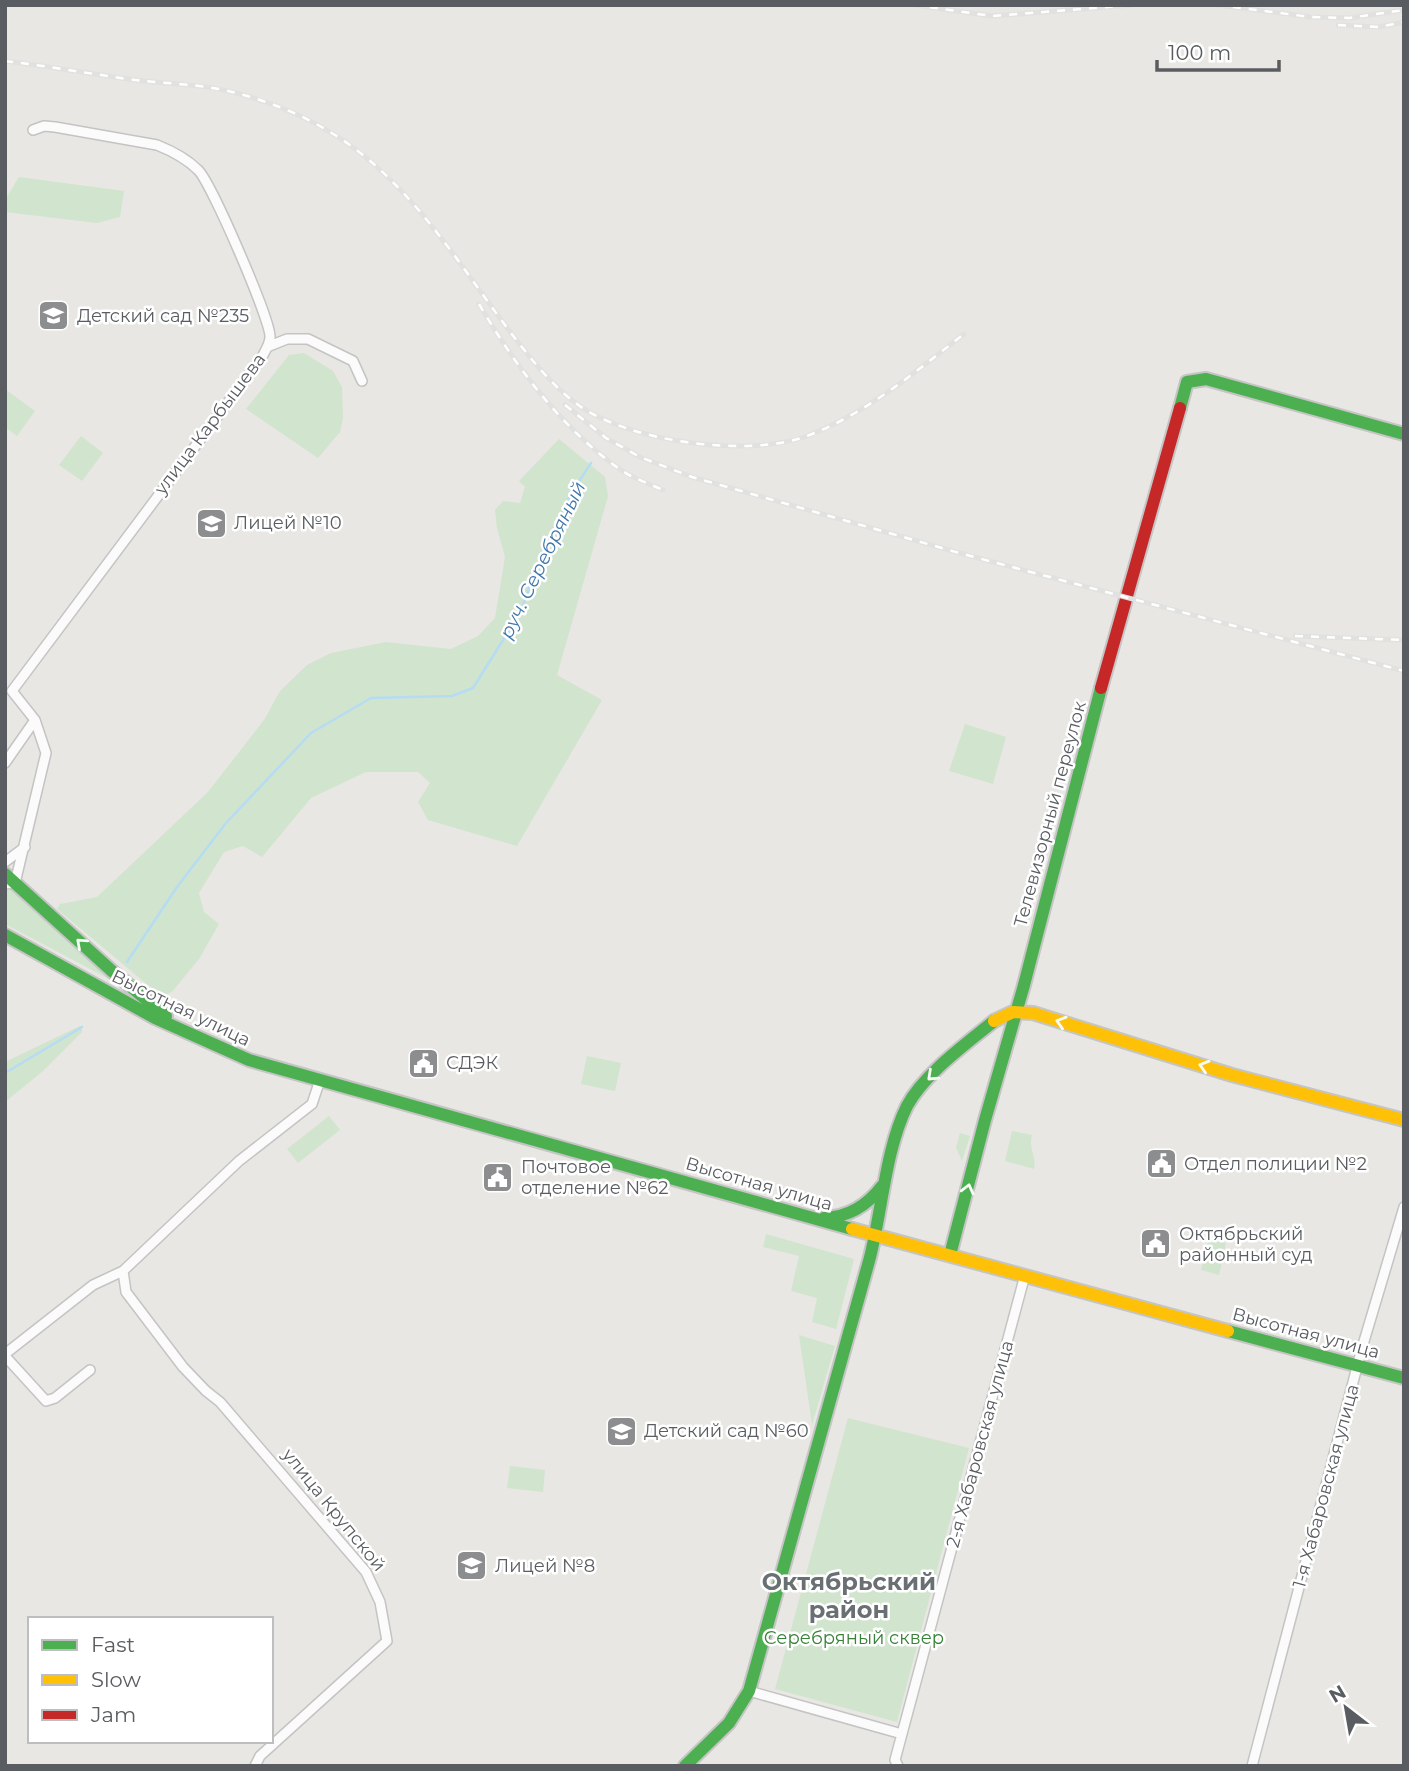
<svg xmlns="http://www.w3.org/2000/svg" width="1409" height="1771" font-family="Montserrat,sans-serif">
<style>
.green{fill:#d1e4ce}
.lines{fill:none;stroke-linecap:round;stroke-linejoin:round}
.stream{stroke:#b6dcf4;stroke-width:2.5}
.street-casing{stroke:#c3c4c3;stroke-width:12}
.fast-casing{stroke:#c5c5c5;stroke-width:16}
.slow-casing{stroke:#c5c5c5;stroke-width:16}
.jam-casing{stroke:#c5c5c5;stroke-width:16}
.street{stroke:#fcfbfb;stroke-width:9}
.fast{stroke:#4caf50;stroke-width:12}
.slow{stroke:#ffc107;stroke-width:12}
.jam{stroke:#c62828;stroke-width:12}
.rail-casing{stroke:#e1e1e0;stroke-width:5}
.rail{stroke:#fff;stroke-width:2.5;stroke-dasharray:8;stroke-linecap:butt}
.oneway{stroke:#f6fbf6}
.labels{text-anchor:middle;stroke-width:5;stroke-linejoin:round;paint-order:stroke}
.poi-label{font-size:18px;fill:#595d61;stroke:#fff;text-anchor:start}
.street-label{font-size:18px;fill:#595d61;stroke:#fff}
.park-label{font-size:18px;fill:#378138;stroke:#fff}
.water-label{font-size:19px;font-style:italic;fill:#4078ab;stroke:#fff}
.district-label{font-size:24px;font-weight:bold;fill:#6a6f73;stroke:#fff}
</style>
<rect width="100%" height="100%" fill="#e8e7e3"/>
<path class="green" d="M19,177l105,14 -4,26 -23,6 -92,-11v-12z
M304,353l29,18 9,16 1,31 -3,14 -22,26 -72,-49 43,-54z
M5,389l30,22 -18,25 -12,-9z
M81,436l22,17 -21,28 -23,-16z
M559,439l46,38 3,19 -51,179 45,25 -85,146 -89,-26 -10,-18 12,-19 -12,-11h-52l-55,26 -49,59 -19,-11 -19,6 -25,41 5,19 15,12 -20,35 -27,33 -11,4 -104,-87 3,-5 37,-7 111,-105 56,-72 16,-29 27,-26 24,-12 55,-11 65,7 27,-13 17,-18 10,-61 -8,-29 -2,-18 8,-9 17,2 5,-16 -6,-6z
M965,724l41,13 -13,47 -44,-13z
M10,888l99,91 -104,-55v-33z
M80,1026l2,1v5l-39,39 -38,31v-40z
M587,1056l34,7 -6,28 -34,-7z
M329,1116l11,14 -42,33 -11,-14z
M1012,1131l20,4c-4,14 5,21 2,34l-29,-8z
M960,1133l10,3 -8,25 -6,-13z
M766,1234l88,25 -18,70 -24,-7 5,-24 -26,-7 8,-35 -36,-9z
M1209,1238l17,5 -7,32 -18,-5z
M799,1335l36,11 -23,79z
M848,1418l121,30 -72,274 -122,-33z
M510,1466l35,4 -2,22 -36,-4z"/>
<g class="lines">
<path class="stream" d="M127,962l50,-75 49,-64 85,-90 60,-35 81,-2 21,-8 47,-75 23,-63 29,-58 19,-29
M5,1073l77,-46"/>
<defs>
<path id="street" d="M267,347l20,-8h21l45,22 9,20
M5,763l30,-43
M5,862l20,-15
M5,884l10,-1 31,-130 -11,-33 -23,-29 250,-334c3,-6 8,-13 8,-20 1,-16 -59,-155 -72,-167 -11,-11 -26,-19 -41,-25l-102,-18 -11,-1 -11,4
M5,1354l88,-69 30,-14
M5,1356l41,45 9,-3 35,-28
M749,1691l153,43
M255,1766l5,-10 127,-115 -7,-39 -14,-30 -146,-170 -14,-11 -23,-24 -57,-75 -3,-21 116,-110 73,-57 8,-24
M898,1766l-3,-6 130,-485
M1252,1766l110,-418 42,-141"/>
<path id="fast" d="M1180,408l7,-26 19,-3 198,55
M5,874l108,98 53,44
M5,935l150,83 94,42 603,169
M824,1218c25,-1 43,-12 58,-32
M950,1255l35,-135 39,-135 77,-297
M1228,1331l176,47
M685,1766l44,-43 20,-32c40,-143 80,-287 120,-430 13,-48 16,-111 38,-155 17,-32 59,-62 87,-85"/>
<path id="slow" d="M994,1021l19,-9 20,1 199,62 172,45
M852,1229l376,102"/>
<path id="jam" d="M1101,688l79,-280"/>
</defs>
<use href="#street" class="street-casing"/>
<use href="#fast" class="fast-casing"/>
<use href="#slow" class="slow-casing"/>
<use href="#jam" class="jam-casing"/>
<use href="#street" class="street"/>
<use href="#fast" class="fast"/>
<use href="#slow" class="slow"/>
<use href="#jam" class="jam"/>
<defs>
<path id="rail" d="M914,5l78,11 141,-11
M1217,5l94,12 38,1 55,-8
M1338,25l41,2 25,-5
M5,61c43,5 86,13 130,19 33,4 69,4 101,13 35,9 69,23 99,42 84,53 133,146 194,221 14,17 30,35 48,48 51,38 171,54 230,32 59,-22 108,-64 157,-102
M479,304c37,63 84,127 145,168 11,7 26,12 39,18
M565,405l41,33 34,19 52,20 271,77 441,117
M1295,636l109,4"/>
</defs>
<use href="#rail" class="rail-casing"/>
<use href="#rail" class="rail"/>
</g>
<defs><path id="oneway-chevron" d="M-2-3.5L2.5 0L-2 3.5" fill="none" stroke-width="1.6" stroke-linecap="round" stroke-linejoin="round" transform="scale(1.75)"/></defs>
<g class="oneway">
<use href="#oneway-chevron" transform="translate(81 943) rotate(-138)"/>
<use href="#oneway-chevron" transform="translate(1061 1022) rotate(-163)"/>
<use href="#oneway-chevron" transform="translate(1204 1066) rotate(-163)"/>
<use href="#oneway-chevron" transform="translate(932 1076) rotate(137)"/>
<use href="#oneway-chevron" transform="translate(968 1189) rotate(-76)"/>
</g>
<defs>
<symbol id="school-square" viewBox="-11 -11 22 22"><rect x="-9" y="-9" width="18" height="18" rx="4" fill="#8b8d8e" stroke="#fff"/><path d="M0-5L7-2L0 1L-7-2ZM-4 1L0 2.5L4 1V4Q0 6-4 4Z" fill="#fff"/></symbol>
<symbol id="civic-square" viewBox="-11 -11 22 22"><rect x="-9" y="-9" width="18" height="18" rx="4" fill="#8b8d8e" stroke="#fff"/><path d="M-.6-6.5H3V-4.5H.6V-3L4-1V1h2V6H-6V1h2V-1L-.6-3ZM-1.2 2.5V6h2.4V2.5Z" fill="#fff"/></symbol>
</defs>
<g fill-rule="evenodd">
<use href="#school-square" x="36" y="298" width="35" height="35"/>
<use href="#school-square" x="194" y="506" width="35" height="35"/>
<use href="#civic-square" x="406" y="1046" width="35" height="35"/>
<use href="#civic-square" x="1144" y="1146" width="35" height="35"/>
<use href="#civic-square" x="480" y="1160" width="35" height="35"/>
<use href="#civic-square" x="1138" y="1226" width="35" height="35"/>
<use href="#school-square" x="604" y="1414" width="35" height="35"/>
<use href="#school-square" x="454" y="1548" width="35" height="35"/>
</g>
<g class="labels">
<g class="poi-label">
<text x="77" y="322">Детский сад №235</text>
<text x="234" y="529">Лицей №10</text>
<text x="446" y="1069">СДЭК</text>
<text x="1184" y="1170">Отдел полиции №2</text>
<text x="521" y="1173">Почтовое<tspan x="521" dy="21">отделение №62</tspan></text>
<text x="1179" y="1240">Октябрьский<tspan x="1179" dy="21">районный суд</tspan></text>
<text x="644" y="1437">Детский сад №60</text>
<text x="495" y="1572">Лицей №8</text>
</g>
<g class="street-label">
<text transform="translate(210 424) rotate(-53)" y="6">улица Карбышева</text>
<text transform="translate(1050 814) rotate(-75)" y="6">Телевизорный переулок</text>
<text transform="translate(181 1008) rotate(26)" y="6">Высотная улица</text>
<text transform="translate(759 1184) rotate(16)" y="6">Высотная улица</text>
<text transform="translate(1306 1333) rotate(15)" y="6">Высотная улица</text>
<text transform="translate(980 1444) rotate(-75)" y="6">2-я Хабаровская улица</text>
<text transform="translate(1326 1486) rotate(-75)" y="6">1-я Хабаровская улица</text>
<text transform="translate(334 1510) rotate(51)" y="6">улица Крупской</text>
</g>
<g class="park-label">
<text x="854" y="1644">Серебряный сквер</text>
</g>
<g class="water-label">
<text transform="translate(542 560) rotate(-64)" y="7">руч. Серебряный</text>
</g>
<g class="district-label">
<text x="849" y="1590">Октябрьский<tspan x="849" dy="28">район</tspan></text>
</g>
</g>
<rect width="1409" height="1771" fill="none" stroke="#595d61" stroke-width="14"/>
<rect x="28" y="1617" width="245" height="126" fill="#ffffff" stroke="#bdbec0" stroke-width="2"/>
<rect x="42" y="1640" width="35" height="10" fill="#4caf50" stroke="#bdbec0" stroke-width="2"/>
<text x="91" y="1652" font-size="21" fill="#595d61">Fast</text>
<rect x="42" y="1675" width="35" height="10" fill="#ffc107" stroke="#bdbec0" stroke-width="2"/>
<text x="91" y="1687" font-size="21" fill="#595d61">Slow</text>
<rect x="42" y="1710" width="35" height="10" fill="#c62828" stroke="#bdbec0" stroke-width="2"/>
<text x="91" y="1722" font-size="21" fill="#595d61">Jam</text>
<g transform="translate(1346 1708) rotate(329)" stroke="#ffffff" stroke-width="5" paint-order="stroke">
<path d="M0-5L12 26L0 18L-12 26Z" fill="#595d61"/>
<text y="-10" font-size="19" font-weight="bold" text-anchor="middle" fill="#595d61">N</text>
</g>
<path d="M1157 60v10h122v-10" fill="none" stroke="#595d61" stroke-width="3.5"/>
<text x="1168" y="60" font-size="21" fill="#595d61" stroke="#ffffff" stroke-width="5" paint-order="stroke">100 m</text>
</svg>
